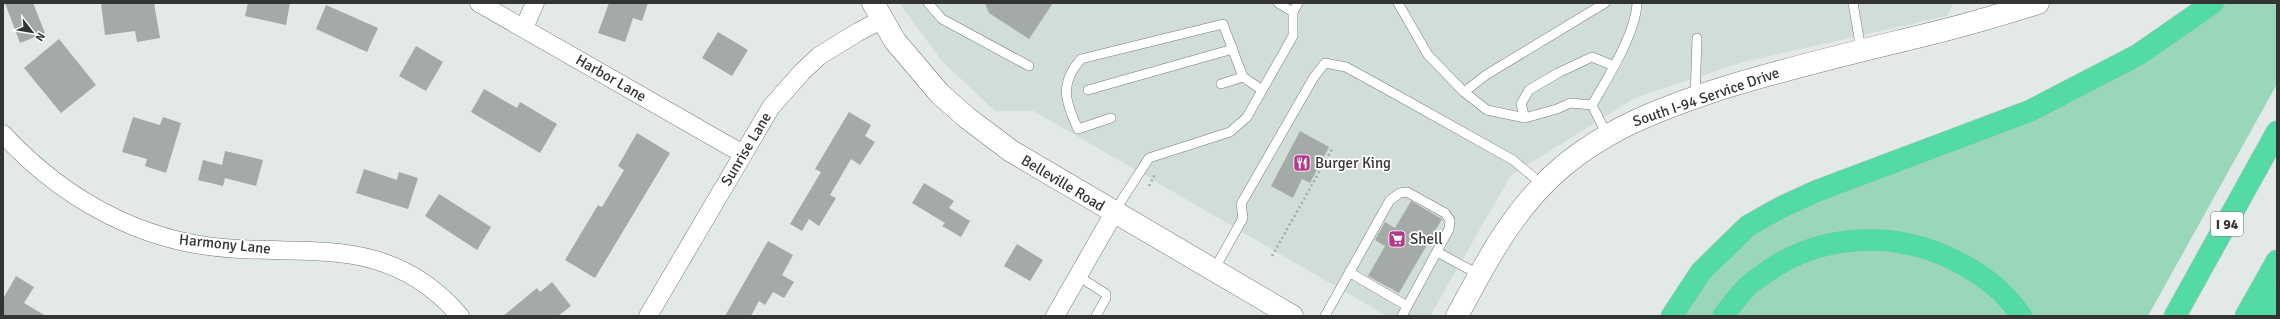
<svg xmlns="http://www.w3.org/2000/svg" width="2280" height="319" font-family="Signika,sans-serif">
<style>
.built{fill:#d0ded7}
.green{fill:#9ad7ba}
.building{fill:#a4aaa7}
.lines{fill:none;stroke-linecap:round;stroke-linejoin:round}
.service-casing{stroke:#767b79;stroke-width:10}
.minor-casing{stroke:#767b79;stroke-width:19}
.tertiary-casing{stroke:#767b79;stroke-width:23}
.secondary-casing{stroke:#767b79;stroke-width:23}
.motorway-casing{stroke:#c6c6c6;stroke-width:23}
.path{stroke:#a5aaa7;stroke-width:2.5;stroke-dasharray:2 3;stroke-linecap:butt}
.service{stroke:#fff;stroke-width:9}
.minor{stroke:#fff;stroke-width:18}
.tertiary{stroke:#fff;stroke-width:22}
.secondary{stroke:#fff;stroke-width:22}
.motorway{stroke:#54dba5;stroke-width:22}
.labels{text-anchor:middle;stroke-width:3.5;stroke-linejoin:round;paint-order:stroke}
.shield{fill:#fff;stroke:#707271;stroke-width:1}
.shield-label{font-size:14px;font-weight:bold;fill:#333534}
.street-label{font-size:15px;fill:#333534;stroke:#fff}
.poi-label{font-size:15px;fill:#333534;stroke:#fff;text-anchor:start}
</style>
<rect width="100%" height="100%" fill="#e3e9e6"/>
<path class="built" d="M899,3h1055l-7,13 -204,46 -108,36 -124,77 -81,141h-43l-353,-205h-39l-53,-50z"/>
<path class="green" d="M2227,3h50v81l-129,232h-117l-8,-12 -159,-74 -149,81 -3,5h-29l28,-41 37,-36 31,-21 428,-200z
M1884,250c10,1 21,2 31,5 32,7 73,35 92,61h-271c18,-26 56,-52 87,-61 19,-5 41,-4 61,-5z"/>
<path class="building" d="M5,3h28l12,30 -25,10z
M101,3h53l6,35 -23,4 -2,-11 -30,4z
M248,3h42l-4,22 -41,-9z
M609,3h39l-6,18 -9,-3 -8,24 -27,-9z
M985,3h68l-24,36 -40,-26z
M326,5l52,23 -11,24 -51,-23z
M718,32l30,18 -16,26 -30,-18z
M59,39l37,46 -35,28 -37,-45z
M416,46l27,16 -17,29 -27,-15z
M484,89l33,19 3,-6 37,22 -17,29 -69,-41z
M849,112l22,13 -6,11 10,6 -15,23 -9,-6 -21,36 6,3 -17,28 -10,-7 -7,12 -12,-7 31,-52 -6,-3z
M133,117l27,8 3,-8 18,6 -15,50 -21,-7 2,-7 -25,-7z
M1300,131l29,16 -19,36 -8,-4 -9,19 -22,-12z
M637,133l33,20 -75,125 -30,-18 33,-55 4,2 22,-37 -6,-4z
M225,151l38,9 -7,26 -31,-8 -2,8 -25,-6 5,-20 19,5z
M364,169l33,11 2,-8 19,6 -10,31 -52,-16z
M924,183l30,18 -5,7 21,13 -9,16 -19,-11 3,-3 -33,-20z
M439,194l52,33 -14,23 -52,-34z
M1411,201l31,18 -43,74 -31,-17 17,-30 -10,-6 10,-18 10,6z
M768,241l25,14 -11,20 12,7 -10,16 -11,-6 -8,13 -6,-4 -8,15h-26z
M1017,244l26,16 -13,21 -26,-15z
M16,276l18,11 -10,16 22,13h-43v-17z
M552,282l19,24 -13,10h-55l34,-28 3,4z"/>
<g class="lines">
<defs>
<path id="service" d="M928,3l14,16 87,47
M1398,3l30,52 36,37 23,18 38,8 32,-9 13,-6 22,2
M1853,3l8,47
M1293,12l5,-9
M1221,84l22,-7
M1088,90l145,-41
M1464,92l22,-17 119,-72
M1695,98l2,-60
M1111,118l-33,11c-13,-28 -19,-45 3,-70l142,-35 20,53 19,13
M1525,118l-4,-14 8,-14 29,-17 34,-16 22,9
M1607,135l-15,-30c15,-26 44,-72 45,-102
M1114,212l35,-54 81,-26 17,-15 46,-81v-24l-15,-9
M1437,252l43,23
M1214,270l29,-52 -2,-14 73,-127 11,-14 21,4 49,27 118,66 30,25
M1349,272l58,34
M1078,276l28,18v4l-10,18
M1325,316l65,-116 10,-7 7,-1 38,21 5,7 -1,9 -47,87"/>
<path id="minor" d="M479,3l264,151
M524,28l11,-25
M3,134c50,54 113,94 186,109 102,20 192,-19 271,73
M648,316l123,-209 31,-35 17,-16 39,-24 25,-13
M1055,316l59,-103"/>
<path id="tertiary" d="M1457,316c27,-50 53,-101 95,-140 48,-45 107,-67 168,-87 67,-21 136,-37 205,-54 38,-9 75,-20 113,-32"/>
<path id="secondary" d="M873,3l22,38 45,53 26,23 45,34 281,165"/>
<path id="motorway" d="M1672,316l29,-44 47,-46 32,-18 37,-17 213,-80 108,-56 75,-52
M1723,316c7,-9 15,-20 23,-28 5,-6 13,-10 19,-15 56,-40 129,-43 189,-13 26,13 51,31 67,56
M2175,316l102,-184
M2246,316l31,-55
M2267,316l10,-18"/>
</defs>
<use href="#service" class="service-casing"/>
<use href="#minor" class="minor-casing"/>
<use href="#tertiary" class="tertiary-casing"/>
<use href="#secondary" class="secondary-casing"/>
<use href="#motorway" class="motorway-casing"/>
<path class="path" d="M1149,186l6,-12
M1272,256l60,-107"/>
<use href="#service" class="service"/>
<use href="#minor" class="minor"/>
<use href="#tertiary" class="tertiary"/>
<use href="#secondary" class="secondary"/>
<use href="#motorway" class="motorway"/>
</g>
<defs>
<symbol id="restaurant-square" viewBox="-11 -11 22 22"><rect x="-9" y="-9" width="18" height="18" rx="4" fill="#b3398b" stroke="#fff"/><path d="M-5-6h1v4h1v-4h1v4h1v-4h1v5L-1.5 .5V6h-2V.5L-5-1ZM5-6V6H3V1.5H1.5Q1.5-4 5-6Z" fill="#fff"/></symbol>
<symbol id="supermarket-square" viewBox="-11 -11 22 22"><rect x="-9" y="-9" width="18" height="18" rx="4" fill="#b3398b" stroke="#fff"/><path d="M-6-5.5h2.5l.6 2H6L4.5 2H-2.5L-4.4-4H-6ZM-1.5 3.2a1.3 1.3 0 1 0 .1 0ZM3 3.2a1.3 1.3 0 1 0 .1 0Z" fill="#fff"/></symbol>
</defs>
<g fill-rule="evenodd">
<use href="#restaurant-square" x="1292" y="153" width="20" height="20"/>
<use href="#supermarket-square" x="1387" y="229" width="20" height="20"/>
</g>
<g class="labels">
<rect class="shield" x="2211" y="212" width="32" height="24" rx="3"/>
<g class="shield-label">
<text x="2227" y="229">I 94</text>
</g>
<g class="street-label">
<text transform="translate(611 78) rotate(30)" y="5">Harbor Lane</text>
<text transform="translate(1706 97) rotate(-19)" y="5">South I-94 Service Drive</text>
<text transform="translate(746 149) rotate(-59)" y="5">Sunrise Lane</text>
<text transform="translate(1063 183) rotate(31)" y="5">Belleville Road</text>
<text transform="translate(225 244) rotate(6)" y="5">Harmony Lane</text>
</g>
<g class="poi-label">
<text x="1315" y="168">Burger King</text>
<text x="1410" y="244">Shell</text>
</g>
</g>
<rect width="2280" height="319" fill="none" stroke="#333534" stroke-width="8"/>
<g transform="translate(32 32) rotate(121)" stroke="#ffffff" stroke-width="3" paint-order="stroke">
<path d="M0-3L7 15L0 10L-7 15Z" fill="#333534"/>
<text y="-6" font-size="11" font-weight="bold" text-anchor="middle" fill="#333534">N</text>
</g>
</svg>
